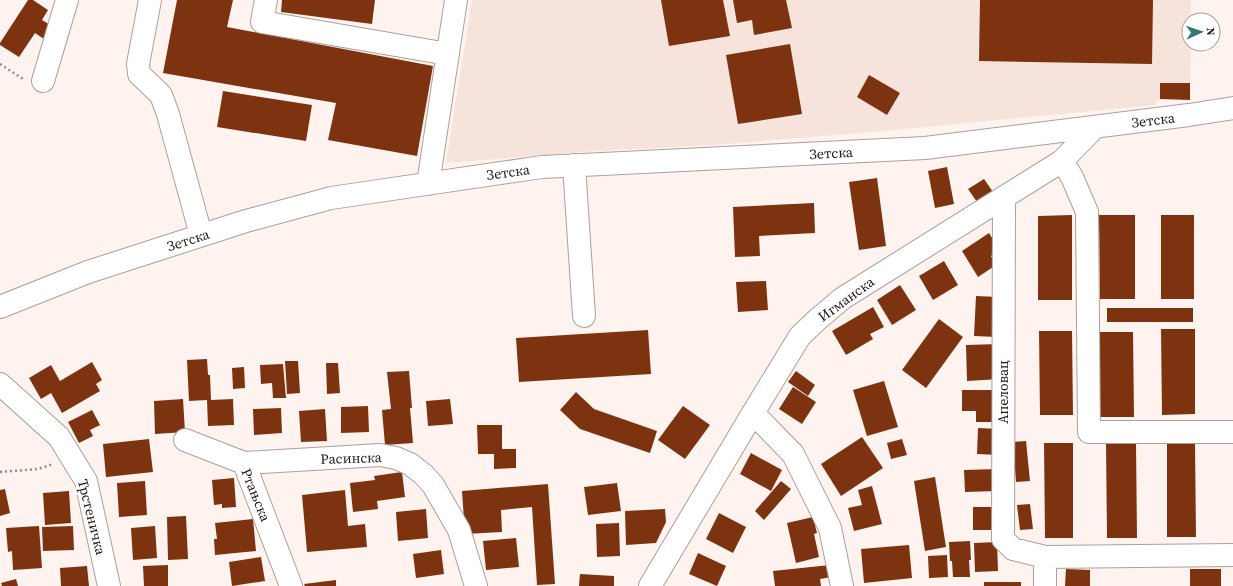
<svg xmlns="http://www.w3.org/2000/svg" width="1233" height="586" font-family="'Source Serif 4',serif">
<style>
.built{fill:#f6e3db}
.building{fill:#7e3310}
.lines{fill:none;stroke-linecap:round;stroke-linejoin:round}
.minor-casing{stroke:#aaa09c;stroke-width:24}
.path{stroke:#948c89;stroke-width:2.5;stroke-dasharray:2 3;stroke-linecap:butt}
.minor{stroke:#fff;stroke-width:22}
.labels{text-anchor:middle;stroke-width:4;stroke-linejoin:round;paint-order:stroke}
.street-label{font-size:14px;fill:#1c1817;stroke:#fff}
</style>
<rect width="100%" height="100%" fill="#fef3ee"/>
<path class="built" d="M472,0h719v20h-2v24h2l-1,39h-30v16l-6,6 -282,27 -158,13 -118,6 -150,12z"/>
<path class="building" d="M28,0h5l15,10 -6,10 10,6 -8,13 -9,-6 -16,24 -19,-12v-2z
M177,0h56l-6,27 206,39 -16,90 -89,-16 8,-37 -173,-30z
M282,0h93l-3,24 -91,-12z
M661,0h62l7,36 -61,10z
M733,0h53l6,28 -38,7 -2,-15 -15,3z
M980,0h173l-1,64 -173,-3z
M790,44l12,70 -64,10 -12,-69z
M869,75l31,18 -13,22 -30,-18z
M1160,83h30v17l-30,-1z
M223,91l89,14 -6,36 -89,-14z
M947,167l7,37 -19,4 -7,-37z
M877,178l9,68 -27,4 -10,-68z
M984,179l9,13 -16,10 -9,-13z
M814,203l1,30 -56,3 1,20 -25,1 -2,-50z
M1072,215v85h-34v-84z
M1099,215h36v84h-35z
M1161,215h33v84h-33z
M989,233l11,18 -9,5 5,9 -18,12 -16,-26z
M944,261l14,24 -25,15 -14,-24z
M766,281l2,29 -30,2 -2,-30z
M900,285l16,25 -24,15 -15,-25z
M976,296l23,1 -2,40 -23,-1z
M873,307l11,20 -14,7 3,5 -27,16 -14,-24z
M1107,308h86v14h-86z
M939,319l24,18 -37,51 -24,-18z
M1161,329h34v85l-33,1z
M648,330l3,44 -132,8 -3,-44z
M1039,331h33l1,84h-33z
M1099,332h34l1,85h-35z
M999,344l1,35 -33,2 -1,-36z
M207,359l1,16h2l1,25 22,-1 1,26 -26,1 -1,-26 -18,1 -2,-41z
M285,361h13l2,32 -13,1z
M92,362l10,18 -6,4 4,7 -38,22 -11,-20 -10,6 -12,-21 22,-13 9,16z
M326,363h12l2,30 -13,1z
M283,364l3,34h-13l-1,-15 -11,1 -1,-19z
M244,367l1,21 -12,1 -1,-21z
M409,371l3,37h-2l3,35 -28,2 -3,-35 9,-1 -4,-37z
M796,371l19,14 -7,11 -20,-14z
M884,381l14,46 -31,9 -14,-46z
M793,387l23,15 -14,22 -23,-15z
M962,390h37v32h-23v-11h-14z
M576,392l18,17 63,22 -7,22 -70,-24 -20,-19z
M183,399l2,33 -30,2 -1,-33z
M450,399l3,25 -25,2 -2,-25z
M368,406l1,26 -28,1v-26z
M683,406l27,19 -25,34 -27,-19z
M281,408l1,25 -28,2 -1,-26z
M325,409l2,32 -26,1 -2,-31z
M92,410l8,15 -10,5 3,6 -14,7 -11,-21z
M477,425h25v24h14v19l-22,1v-15h-16z
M978,428l21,1 -1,26 -21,-1z
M862,437l21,31 -42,28 -20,-32z
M149,439l4,33 -47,5 -3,-33z
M902,439l5,16 -16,4 -4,-16z
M1026,441l4,40 -14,1 -3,-40z
M1044,443h29v95h-28z
M1106,443h30l1,95h-30z
M1167,443h28l1,94h-29z
M751,453l31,17 -11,21 -31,-17z
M997,469v22l-32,1 -1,-22z
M402,472l3,25 -28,4 1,8 -25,3 -3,-29 25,-3 -1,-4z
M935,477l11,70 -21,4 -11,-70z
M234,478l2,29 -14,1v-4l-8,1 -2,-25z
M145,481l2,34 -28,2 -2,-34z
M781,481l10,8 -27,31 -9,-9z
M617,483l4,28 -33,4 -4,-28z
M548,484l7,100 -18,1 -5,-78 -31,3 1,22 -37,2 -3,-43z
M872,486l10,38 -28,7 -6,-23 14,-3 -4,-15z
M5,489l5,24 -10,3v-26z
M345,490l3,36 17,-2 2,23 -60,5 -5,-57z
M69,491l2,32 -26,2 -2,-32z
M1030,504l3,25 -13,1 -3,-25z
M973,507h25v23h-25z
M426,509l2,29 -30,3 -2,-29z
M665,509l1,13 -10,21 -30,2 -1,-34z
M719,513l27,14 -13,26 -27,-14z
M186,516l2,43 -20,1 -1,-43z
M813,517l4,16 -3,1 5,23 -23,6 -9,-40z
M253,519l3,32 -41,4 -1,-16h3l-2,-16z
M619,523l1,33 -23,1 -1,-33z
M39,526l3,42 -29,2 -1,-19 -4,1 -2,-24z
M73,526l1,24 -31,1 -1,-24z
M155,526l2,32 -24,2 -2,-32z
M516,538l3,29 -33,3 -3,-29z
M970,541l1,19h-2l1,17h-17l-1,-16h-2l-1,-19z
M997,542l1,29 -23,1 -1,-29z
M909,545l3,33 -48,5 -3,-34z
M441,550l3,24 -28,4 -3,-24z
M698,553l28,13 -9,20 -28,-12z
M947,555l1,22 -19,1 -1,-22z
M261,557l4,24 -33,5 -3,-24z
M168,565v21h-24l-1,-20z
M830,565l1,12 -11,2 1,7h-46l-2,-15z
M87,566l2,20h-28l-1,-18z
M1066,569l24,1v16h-25z
M1190,569h31v17h-31z
M580,574l34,2v10h-35z
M16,579l2,7h-16l-1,-3z
M336,580v6h-31l-1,-2z
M984,582h37v4h-37z"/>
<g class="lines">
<defs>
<path id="minor" d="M150,0l-12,64 1,10 22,21 7,19 33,121
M266,0l-4,22 186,32
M43,81l24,-81
M1062,161l10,16 15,35 2,220h144
M574,165l10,151
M428,184l28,-184
M1004,197l-1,342 10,10 32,8 188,-2
M0,307l88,-35 158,-51 85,-23 211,-31 383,-19 264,-33 44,-7
M0,384l59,53 27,44 23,105
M753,413l40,41 37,74 12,58
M185,440l59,23 47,123
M244,463l136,-8 16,3 14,6 13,10 10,11 26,45 17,56
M650,586l103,-173 47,-77 18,-17 25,-21 219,-137 32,-33
M1045,586v-29"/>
</defs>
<use href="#minor" class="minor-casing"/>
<path class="path" d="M0,64l23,15
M0,472l38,-3 15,-5"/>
<use href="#minor" class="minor"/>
</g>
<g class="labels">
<g class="street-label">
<text transform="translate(1153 120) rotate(-7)" y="5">Зетска</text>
<text transform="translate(831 153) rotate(-3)" y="5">Зетска</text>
<text transform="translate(508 172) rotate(-8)" y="5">Зетска</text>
<text transform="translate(188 240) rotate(-18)" y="5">Зетска</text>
<text transform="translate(846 299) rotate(-36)" y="5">Игманска</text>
<text transform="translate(1003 392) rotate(-90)" y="5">Апеловац</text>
<text transform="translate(351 458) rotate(-2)" y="5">Расинска</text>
<text transform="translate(256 495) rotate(68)" y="5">Ртањска</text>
<text transform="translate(92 517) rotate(76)" y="5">Трстеничка</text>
</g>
</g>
<g transform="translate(1201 32) rotate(87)"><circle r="19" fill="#ffffff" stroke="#a4a3a2"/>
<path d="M0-3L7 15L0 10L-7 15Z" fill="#317a78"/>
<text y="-6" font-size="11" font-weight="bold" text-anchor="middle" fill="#1c1817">N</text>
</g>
</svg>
